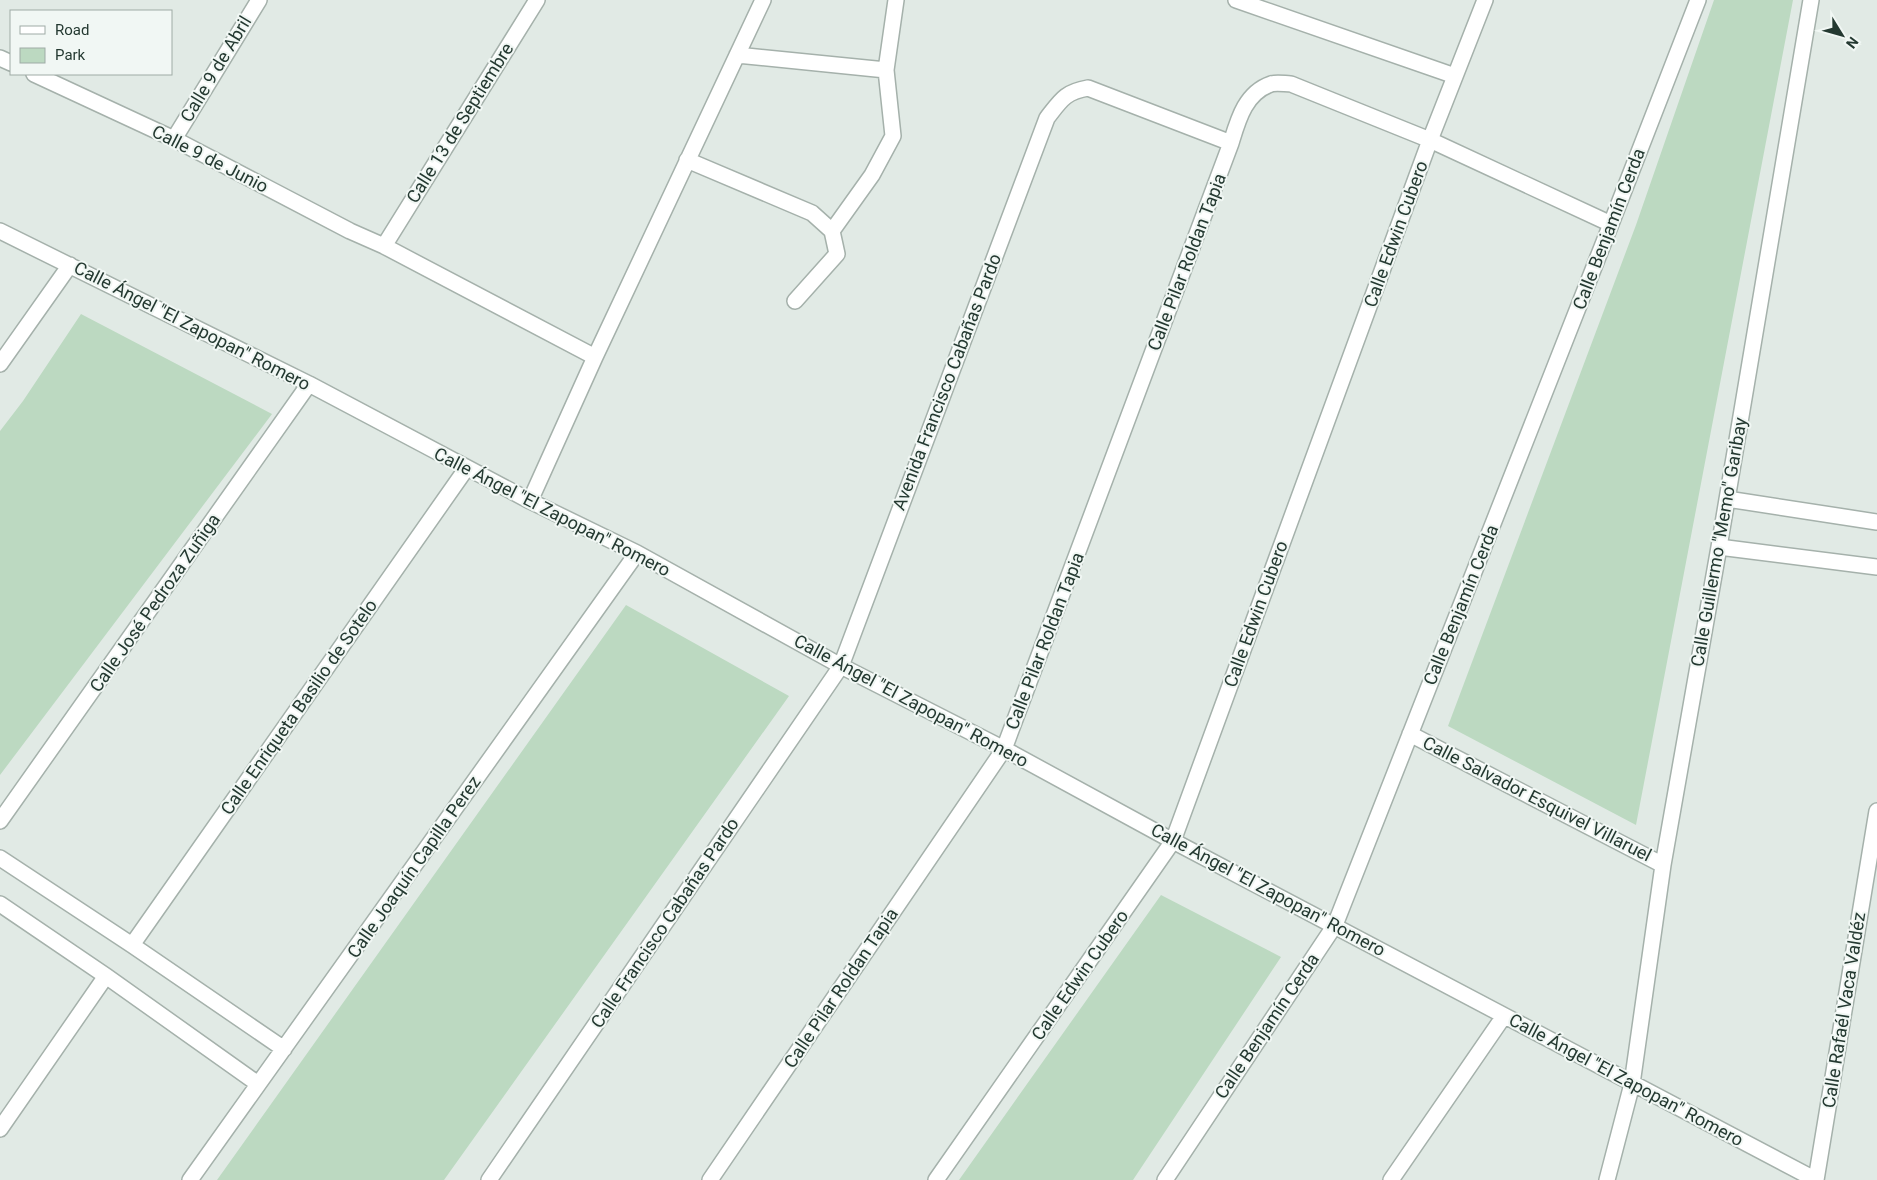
<svg xmlns="http://www.w3.org/2000/svg" width="1877" height="1180" font-family="Roboto,sans-serif">
<style>
.green{fill:#bcd9c1}
.lines{fill:none;stroke-linecap:round;stroke-linejoin:round}
.minor-casing{stroke:#a5b1ab;stroke-width:18}
.minor{stroke:#fff;stroke-width:15}
.labels{text-anchor:middle;stroke-width:4;stroke-linejoin:round;paint-order:stroke}
.street-label{font-size:18px;fill:#243931;stroke:#f1f7f4}
</style>
<rect width="100%" height="100%" fill="#e1eae5"/>
<path class="green" d="M1714,0h79l-157,825 -188,-99 188,-501z
M81,314l191,100 -272,361v-344l23,-30z
M626,605l163,91 -345,484h-227z
M1161,895l120,62 -148,223h-174z"/>
<g class="lines">
<defs>
<path id="minor" d="M1236,0l219,76
M737,55l149,15
M0,58l11,5
M34,74l140,65 176,92 34,15 211,111
M174,139l85,-139
M687,160l125,53 20,18 5,23 -42,47
M0,231l309,153 221,117 107,52 204,113 163,83 169,92 643,339
M832,231l40,-56 21,-39 -7,-66 10,-70
M384,246l153,-246
M0,364l70,-99
M1727,499l150,23
M530,501l65,-144 168,-357
M1719,547l158,20
M1410,734l253,131
M0,821l309,-437
M0,858l132,87 152,104
M0,904l106,72 152,108
M132,945l334,-476
M0,1129l106,-153
M190,1180l447,-627
M489,1180l352,-514 206,-548c14,-18 18,-26 41,-30l143,55
M710,1180l294,-431 227,-606c7,-23 14,-50 40,-59 6,-2 14,0 20,0l139,56 181,84
M936,1180l237,-339 257,-701 55,-140
M1165,1180l170,-255 276,-701 87,-224
M1391,1180l113,-164
M1607,1180l25,-96 31,-219 56,-318 92,-547
M1816,1180l61,-369"/>
</defs>
<use href="#minor" class="minor-casing"/>
<use href="#minor" class="minor"/>
</g>
<g class="labels">
<g class="street-label">
<text transform="translate(216 69) rotate(-59)" y="6">Calle 9 de Abril</text>
<text transform="translate(460 123) rotate(-58)" y="6">Calle 13 de Septiembre</text>
<text transform="translate(210 159) rotate(27)" y="6">Calle 9 de Junio</text>
<text transform="translate(1609 229) rotate(-69)" y="6">Calle Benjamín Cerda</text>
<text transform="translate(1396 234) rotate(-70)" y="6">Calle Edwin Cubero</text>
<text transform="translate(1187 262) rotate(-69)" y="6">Calle Pilar Roldan Tapia</text>
<text transform="translate(192 326) rotate(27)" y="6">Calle Ángel "El Zapopan" Romero</text>
<text transform="translate(947 382) rotate(-69)" y="6">Avenida Francisco Cabañas Pardo</text>
<text transform="translate(552 512) rotate(27)" y="6">Calle Ángel "El Zapopan" Romero</text>
<text transform="translate(1719 542) rotate(-80)" y="6">Calle Guillermo "Memo" Garibay</text>
<text transform="translate(155 603) rotate(-55)" y="6">Calle José Pedroza Zuñiga</text>
<text transform="translate(1461 605) rotate(-68)" y="6">Calle Benjamín Cerda</text>
<text transform="translate(1256 614) rotate(-70)" y="6">Calle Edwin Cubero</text>
<text transform="translate(1045 641) rotate(-69)" y="6">Calle Pilar Roldan Tapia</text>
<text transform="translate(911 701) rotate(28)" y="6">Calle Ángel "El Zapopan" Romero</text>
<text transform="translate(299 707) rotate(-55)" y="6">Calle Enriqueta Basilio de Sotelo</text>
<text transform="translate(1537 799) rotate(27)" y="6">Calle Salvador Esquivel Villaruel</text>
<text transform="translate(414 867) rotate(-55)" y="6">Calle Joaquín Capilla Perez</text>
<text transform="translate(1268 890) rotate(28)" y="6">Calle Ángel "El Zapopan" Romero</text>
<text transform="translate(665 923) rotate(-56)" y="6">Calle Francisco Cabañas Pardo</text>
<text transform="translate(1080 975) rotate(-55)" y="6">Calle Edwin Cubero</text>
<text transform="translate(841 988) rotate(-56)" y="6">Calle Pilar Roldan Tapia</text>
<text transform="translate(1844 1010) rotate(-81)" y="6">Calle Rafaél Vaca Valdéz</text>
<text transform="translate(1267 1026) rotate(-56)" y="6">Calle Benjamín Cerda</text>
<text transform="translate(1626 1080) rotate(28)" y="6">Calle Ángel "El Zapopan" Romero</text>
</g>
</g>
<rect x="10" y="10" width="162" height="65" fill="#f1f7f4" stroke="#9faba6"/>
<rect x="20" y="26" width="25" height="8" fill="#ffffff" stroke="#9faba6"/>
<text x="55" y="35" font-size="15" fill="#243931">Road</text>
<rect x="20" y="48" width="25" height="15" fill="#bcd9c1" stroke="#9faba6"/>
<text x="55" y="60" font-size="15" fill="#243931">Park</text>
<g transform="translate(1842 35) rotate(127)" stroke="#f1f7f4" stroke-width="4" paint-order="stroke">
<path d="M0-4L9 19L0 12L-9 19Z" fill="#243931"/>
<text y="-8" font-size="14" font-weight="bold" text-anchor="middle" fill="#243931">N</text>
</g>
</svg>
